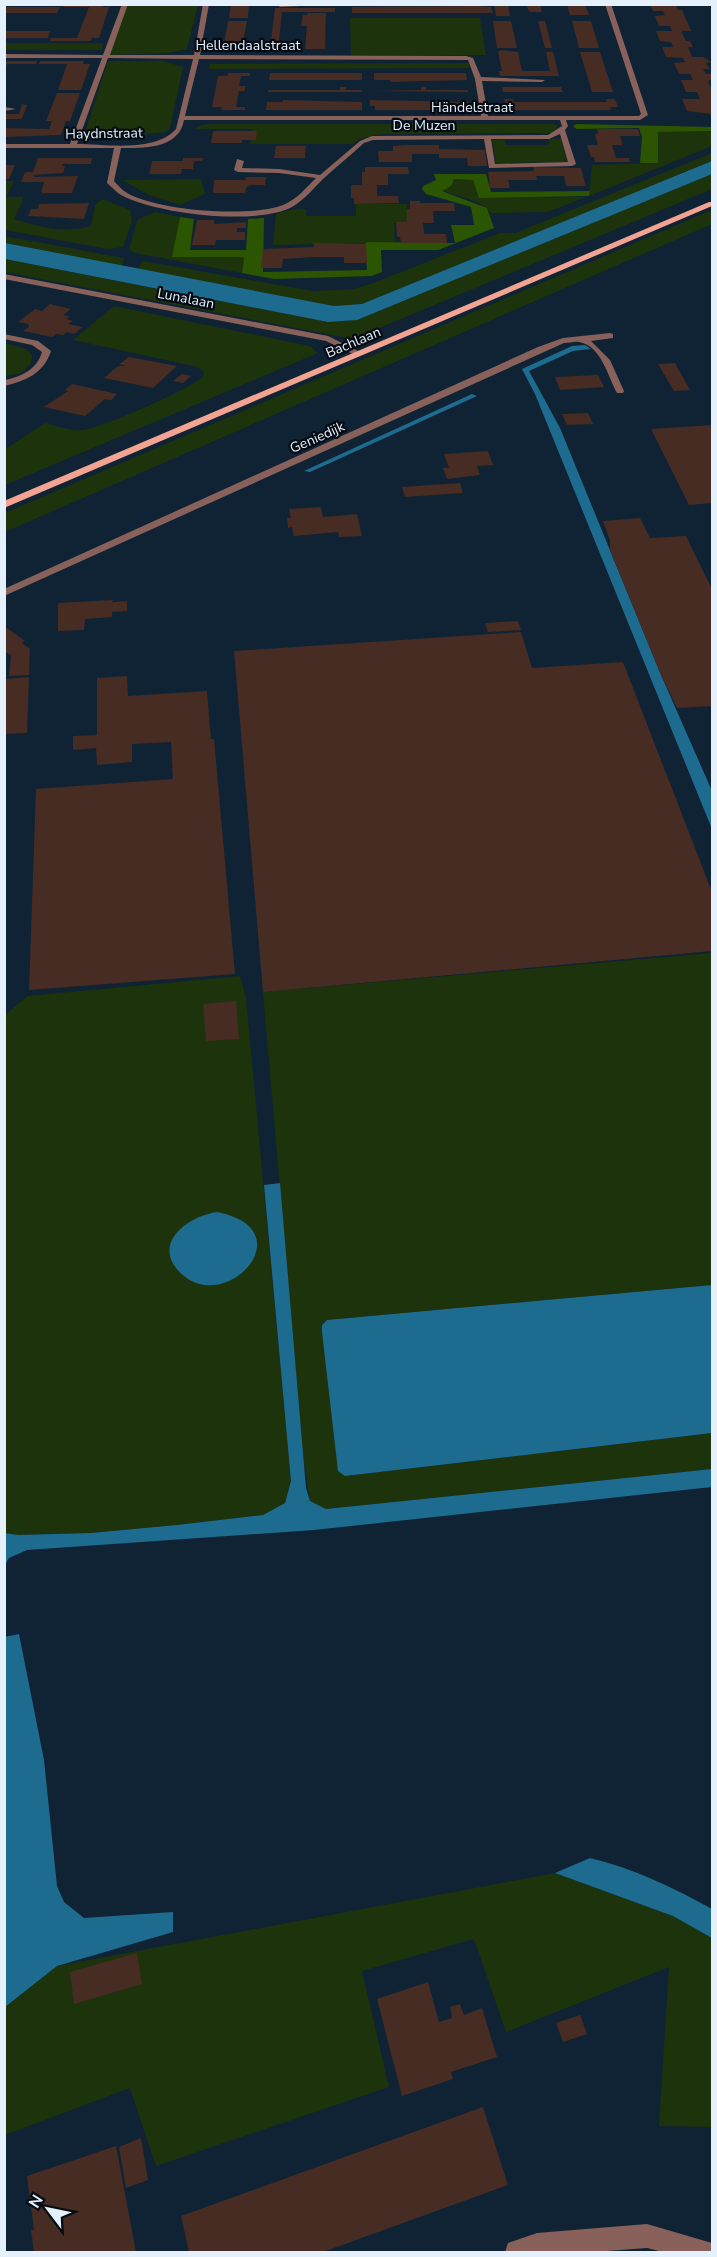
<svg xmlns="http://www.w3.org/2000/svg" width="717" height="2257" font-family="'Nunito Sans',sans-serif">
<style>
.green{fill:#1d330c}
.forest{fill:#2c5501}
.water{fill:#1d6c90}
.building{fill:#462c23}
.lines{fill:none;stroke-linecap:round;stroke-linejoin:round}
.minor{fill:#88625a;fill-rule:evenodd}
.major{fill:#f2a392;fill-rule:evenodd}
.labels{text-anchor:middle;stroke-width:4.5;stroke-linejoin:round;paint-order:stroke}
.far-street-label{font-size:14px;fill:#e4f1fd;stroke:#040b13}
</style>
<rect width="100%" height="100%" fill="#0f2334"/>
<path class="green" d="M126,5h72l-11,44 -18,4 -59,2z
M350,18h130l6,37h-135z
M4,43h99l-1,7h-97z
M108,61h55l20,6 -13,61 -4,4 -27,3 -55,1z
M469,63v5l-260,1 1,-5z
M214,124h338l7,2 -8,7h-10l-160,1 -22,5 -6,5h-103l2,-14 -3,-1h-54l7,-4z
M712,131v15l-123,50 3,-31 65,-2 1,-31z
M504,139l2,6h43l-1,-6h13l6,23 -71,1 -4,-23z
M712,153v8l-350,143 -28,2 -197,-37 6,-8 170,30 40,-2 18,-5 129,-51h15z
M712,174v15l-359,150 -348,-67 -1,-13 324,63 29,-2z
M201,179l4,15 -25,11 -31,-10 -27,-15z
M453,179l20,1 6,18 107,-1 -38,15 -57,1c-9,-13 -35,-17 -50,-23l10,-4z
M5,181h9l-8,16h18l-10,22c25,8 51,15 77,7l4,-21 7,-6 28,11 2,11 -9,26 -15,2 -103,-19z
M356,204h51l1,18 -14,1 1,20 -122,2 3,-31c10,-3 19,-6 30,-5v7h50z
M712,210v14l-707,308v-19z
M155,212l25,5 -8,39 69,1 3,1 -2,15 -107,-20 -6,-3 8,-30z
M4,236l120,22 -2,8 -117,-23z
M114,306l196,40 8,7 -313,132v-36l40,-26c12,3 25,8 37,7 21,-2 105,-40 121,-53l1,-5 -6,-5 -125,-27z
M5,343l21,6 6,6 -1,9 -10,9 -16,3z
M712,953v332l-385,35 -5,5 23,151 367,-43v36l-386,40 -16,-8 -7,-46 -40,-463z
M240,976l6,22 45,483 -6,22 -22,12 -86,10 -86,8 -73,2 -13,-2v-518l22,-19z
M555,1873l118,43 39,22v189l-53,-1 10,-159 -163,65 -32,-93 -112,32 27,116 -233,79 -26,-78 -125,47v-128l52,-41z"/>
<path class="forest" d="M576,124l136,3v4l-54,1v31h-18l2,-26 -3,-9 -62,1 -4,-2z
M434,174h52l5,18 99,-1 -1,5 -110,2 -6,-18 -19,-1 -3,7 -9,5 45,17 7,20 -56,22h-57l1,22 -11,4 -97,3 -32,-6 2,-15 -3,-1h-69l8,-40 14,2 -4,31h56l2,-31 16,-1 -1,54 104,-2 -2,-26 2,-2 88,1 -4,-18h23l-3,-18 -45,-13 -4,-5 1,-3 13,-6z"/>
<path class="water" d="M712,161v13l-355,146 -29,2 -323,-63v-16l329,63 28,-2z
M585,345l6,4 -18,2 -44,20 31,57 101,247 51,116v38l-177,-435 -13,-25 50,-23z
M472,394l5,2 -147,67 -20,9 -6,-1z
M280,1183l26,305 4,13 16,8 386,-40v18l-398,43 -287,20 -18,8 -4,7v-32l13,2 73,-2 86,-8 86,-10 22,-12 6,-22 -27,-296z
M217,1212c87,17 12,101 -33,64 -35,-29 0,-59 33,-64z
M712,1285v148l-367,43 -7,-5 -16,-139v-7l5,-5z
M19,1634l25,126 13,126 7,16 20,16 89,-6v20l-116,34 -52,41 -1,-370z
M590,1858c43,10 84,30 122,51v29l-39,-22 -118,-43z"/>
<path class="building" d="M231,4h18l-1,14h-19z
M494,4h14l2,12h-14z
M526,4h14l2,8h-13z
M567,4h18l4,11h-19z
M650,4h25l3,6h4l9,21h-10l5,10h4l3,6h-5l4,10h11l8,5 -5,1 4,6h-7l3,5h5l1,5 -4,2 4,9v24l-25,-3 -5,-12h18l-3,-7h-11l-5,-12h12l-3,-6h-11l-5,-11 11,-1 -2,-4 -17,-1 -4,-10h11l-1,-3 -1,-2 -11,-1 -4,-10h16l-2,-5h-11l-4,-10 10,-1 -2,-4h-10z
M64,5h40l-1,2h6l-10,31h-7l-1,3h-41l1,-3h26l12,-31h-25z
M477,6l14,1 2,6h-141v-6z
M4,7h56l-3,6h-53z
M275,8h60v4h-53l-4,37h-8z
M308,13h18l-1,36h-20l2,-23h-6l2,-11h4z
M228,21h19l-5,28h-19z
M493,21h18l6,27h-20z
M538,21h7l7,27h-7z
M572,21h19l8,27h-20z
M4,31h46l-2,7h-44z
M501,50l17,2 4,19h28l-4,-19h7l6,24h-59l-1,-5h3l-4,-19z
M580,52h20l13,40h-21z
M4,61h33l-1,3h-29l-3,5z
M40,61h44l-1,3h7l-9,26h-23l9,-26h-28z
M228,73h22v3h-9l-2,10h6v5h-6l-3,16h9v3h-24l1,-3h-10l6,-31h10z
M270,73h92v7h-93z
M374,73h92l1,7 -77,2v-2h-16z
M340,87h6v3h16v2h-94v-2h72z
M421,87h5v3h42v2l-94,-1 47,-1z
M502,87h59l2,5h-60z
M57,93h23l-10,28h-4l-5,14 -57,2v-9l45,1 3,-8h-6z
M504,99h9l1,3h93l-1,-3h9l3,8h-8l1,3h-96l-1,-3h-8z
M283,100l79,2v8h-96l1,-8h16z
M370,100l99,2 2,8h-96v-4h-5z
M22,104l5,1 -5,14h-18v-5h15z
M597,129h41l2,7h-20l3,9h-11l4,13h13l1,4h-35l-1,-5h-3l-4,-12h11l-3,-11h3z
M213,131h44l-1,9h-14v3h-31z
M406,145h33v4l46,1 2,16h-19l-1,-8h-28v-4h-27v8h-33l-1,-11h15v-5z
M276,146h30l-1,12h-31z
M38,158h54l-1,6h-28l-1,2h3l-2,7 -29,2v2l44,-1 -6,17h-31l3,-11h-23l4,-10h8z
M183,158h20l-1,3h-8l-1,8h-11l-1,5h-32l3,-13h31z
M4,165h11l-6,14h-5z
M365,167h43l1,7h-21v11h-11v11h21l1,7 -45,1v-6h-3v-13h11v-13h3z
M533,167l48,1 5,18h-20l-2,-10h-28l1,4h-29l2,8h-20l-2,-16 46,-1z
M246,177h20l-1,8h-15l-4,3 -1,5h-32l1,-13h31z
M410,201h10v2h34l1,8h-22l1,12h-11l1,11h22l1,9h-46l-1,-6h-3l-1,-15h11v-13h3z
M89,203l-5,16 -56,-3 3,-7h7l1,-5z
M197,220h17v4l32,-2v6h-9v4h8v8h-29l-1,5h-23z
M314,243l52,1 1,19h-23v-6h-30l-31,2 -1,9h-21l2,-19 51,-2z
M50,304l21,5 -8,6 7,1 -4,3 7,2 -5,3 15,3 -9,7 -7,-2 -4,3 -7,-1 -4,3 -29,-6 6,-4 -1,-3 -10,-2 17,-13 7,2z
M129,357l48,9 -24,22 -49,-10 14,-12h7l-6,-2z
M675,363l15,27 -16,1 -16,-27z
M182,374l9,2 -8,7 -10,-2z
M598,375l6,12 -44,3 -5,-13z
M72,384l45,10 -6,6 -6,-1 -20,17 -41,-9 24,-16 -3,-1z
M588,413l5,11 -26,1 -5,-11z
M712,425v78l-23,2 -38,-76z
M488,451l5,14 -16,1 3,9 -33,4 -4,-11h6l-5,-14z
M460,483l3,10 -58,4 -3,-10z
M321,507l2,10 34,-3 5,22 -23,1 -1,-5 -44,4 -2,-9 -4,1 -1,-10h4l-2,-9z
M640,518l10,20 36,-2 26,53v117l-35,2 -16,-33 -51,-125v-9l-7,-20z
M113,600l-1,2 15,-1v10l-15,1v5l-27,2 -1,11 -26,1v-28z
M518,621l3,9 -33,2 -3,-9z
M7,628l18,13 -3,2 8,6 -1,26 -20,1 2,-21 -7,-4v-22z
M521,632l11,36 91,-6 89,230v59l-449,41 -29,-341z
M127,676l1,20 79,-5 4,48h3l21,235 -206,16 7,-201 137,-10 -2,-37 -39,2v18l-35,3 -1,-17 -23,2v-14l24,-1v-57z
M29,677l-2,56 -23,1v-55z
M236,1001l3,38 -33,2 -3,-37z
M137,1953l5,31 -68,20 -4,-32z
M428,1982l11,40 13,-4 -2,-11 10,-3 4,11 18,-7 15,49 -46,15 2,7 -51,17 -25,-97z
M580,2015l7,19 -24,8 -7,-19z
M483,2107l25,78 -185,67h-134l-8,-36z
M141,2138l7,42 -22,8 -7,-41z
M116,2146l20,106h-102l-3,-22h3l-7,-54z"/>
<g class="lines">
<path class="minor" d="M122,4h6l-18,51h84l9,-51h6l-9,51 266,1 7,2 8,19 64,3 -3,2 -60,-1 6,35h151l2,-2 -36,-110h6l37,111 -8,5h-74l2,6 -3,4 11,34 -4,2 -83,2 -5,-29 -111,1 -9,3c-13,12 -28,24 -41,36 -10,10 -19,21 -31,28 -36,19 -136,7 -171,-12 -5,-3 -9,-8 -14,-12l7,-35h-110v-4h66l32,-86h-98v-4l99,1zM108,58l85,1 -17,70c-22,24 -70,15 -99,15zM199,59l269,1 7,19 6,37h-296zM184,120h376l2,6 -14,9 -176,1 -12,5 -40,34 -41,-6 -37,-1 2,-7 -7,-2 -3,11 4,2 41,1 37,5c-10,10 -20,22 -33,27 -33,13 -130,6 -159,-14 -4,-3 -7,-7 -10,-10l7,-33c23,0 58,1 63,-28zM560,134l8,28 -73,2 -4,-25h58z
M277,4h65l-62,3z
M4,107l12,2 -12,2z
M4,274l324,62 36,18 -7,2 -31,-15 -322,-62z
M610,333l3,1v4l-22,3 19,19 14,31 -1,2h-6c-9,-16 -16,-48 -38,-51 -4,-1 -10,1 -15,1l-560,253v-7l534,-242 25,-9z
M4,334l34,7 13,10c-7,22 -25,30 -47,35v-6c18,-3 33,-11 38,-28l-10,-7 -28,-6z
M647,2224l65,19v9h-49l-16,-4 -54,4h-88l3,-9 29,-10z"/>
<path class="major" d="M709,202h3v4l-708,302v-7z"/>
</g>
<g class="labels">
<g class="far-street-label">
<text x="248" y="50">Hellendaalstraat</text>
<text x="472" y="112">Händelstraat</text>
<text x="424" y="130">De Muzen</text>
<text transform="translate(104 133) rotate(-1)" y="5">Haydnstraat</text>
<text transform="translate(186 298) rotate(11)" y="5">Lunalaan</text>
<text transform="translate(353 342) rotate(-23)" y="5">Bachlaan</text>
<text transform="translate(317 437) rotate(-24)" y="5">Geniedijk</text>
</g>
</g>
<rect width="717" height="2257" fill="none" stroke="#e4f1fd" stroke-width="12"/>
<g transform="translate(48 2209) rotate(302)" stroke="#040b13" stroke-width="4.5" paint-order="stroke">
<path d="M0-4.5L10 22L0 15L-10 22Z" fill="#e4f1fd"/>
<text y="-9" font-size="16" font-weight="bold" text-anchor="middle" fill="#e4f1fd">N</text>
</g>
</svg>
